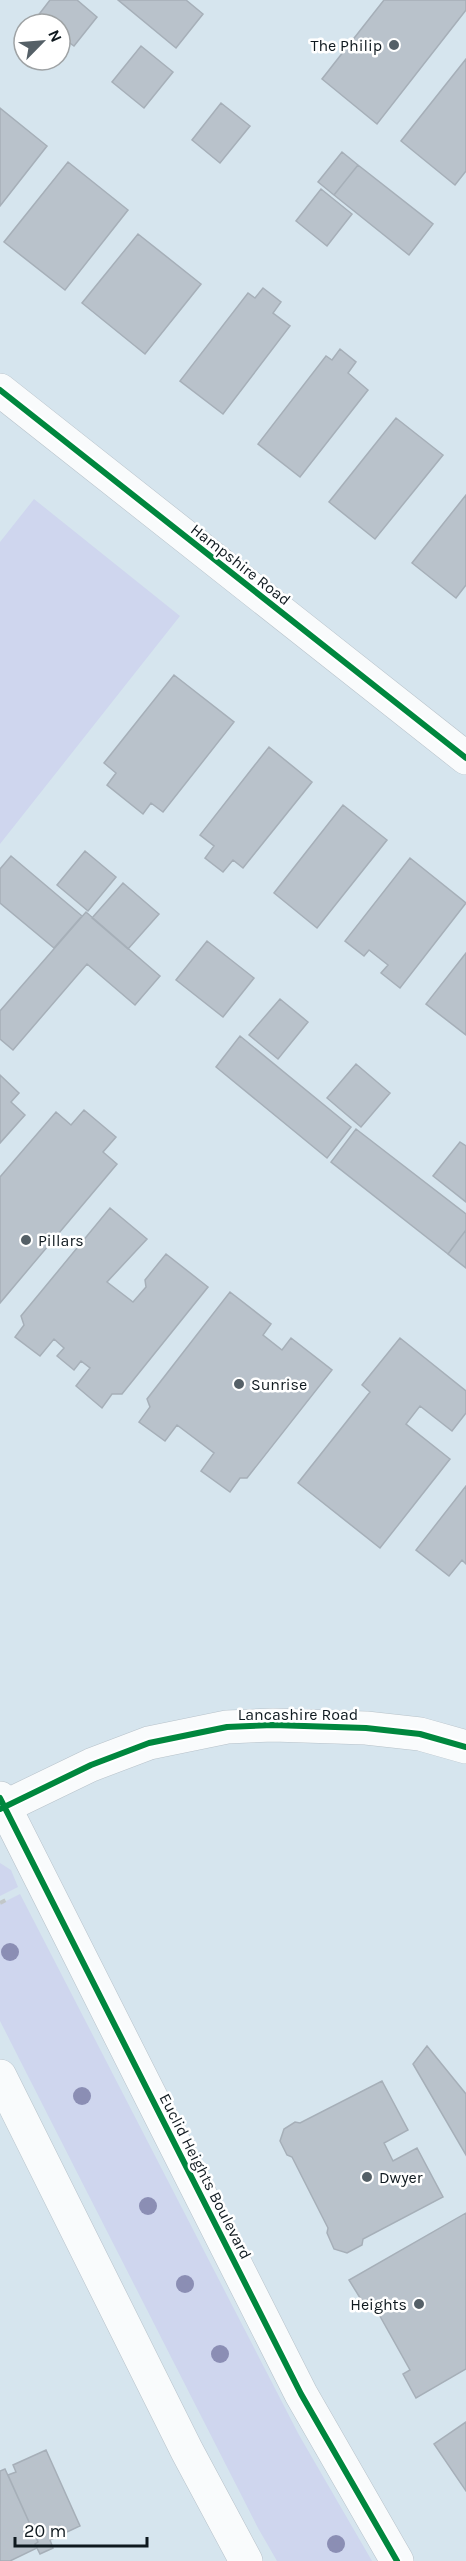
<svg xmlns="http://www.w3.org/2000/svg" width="466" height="2561" font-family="Karla,sans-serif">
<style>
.green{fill:#cfd6ee}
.building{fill:#b9c2cb;stroke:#a6afb8;stroke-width:1.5}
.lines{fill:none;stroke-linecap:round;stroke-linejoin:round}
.minor-casing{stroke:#b7c2ca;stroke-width:34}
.secondary-casing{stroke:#b7c2ca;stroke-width:34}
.path{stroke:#c2c7c9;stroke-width:4;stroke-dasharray:6 3;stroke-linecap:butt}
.minor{stroke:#f9fbfc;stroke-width:33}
.secondary{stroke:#f9fbfc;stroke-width:33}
.cycleway-casing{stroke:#fff;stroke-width:10}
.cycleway{stroke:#00873e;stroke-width:6}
.tree{fill:#8b8eb4}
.poi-dot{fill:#556067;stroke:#fff;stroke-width:2}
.labels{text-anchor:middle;stroke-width:5;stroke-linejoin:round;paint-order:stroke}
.poi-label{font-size:16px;fill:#0f191f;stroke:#fff;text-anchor:start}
.street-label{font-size:16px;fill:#0f191f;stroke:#fff}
</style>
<rect width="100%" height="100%" fill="#d6e5ee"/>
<path class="green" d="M34,499l146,117 -180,228v-302z
M0,1863l11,7 7,17 -18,9z
M20,1894l279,541 73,126h-95l-19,-33 -258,-507v-117z"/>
<path class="building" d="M50,0h27l20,17 -23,29 -14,-10v-12h-15l-8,-7z
M118,0h68l17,14 -27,34z
M384,0h82v10l-89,114 -55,-45z
M141,46l32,26 -29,36 -32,-26z
M466,59v112l-11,14 -54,-44z
M221,103l29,23 -30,37 -28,-23z
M0,108l47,38 -47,60z
M342,152l16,13 -24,30 -16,-13z
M68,162l60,48 -63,80 -61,-48z
M358,165l75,59 -24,31 -75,-60z
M321,189l31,25 -25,32 -31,-25z
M138,234l63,50 -56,70 -63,-51z
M263,288l18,14 -8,11 17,13 -67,88 -43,-33 68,-88 7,5z
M340,349l16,13 -8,11 20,17 -68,87 -42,-33 68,-88 6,4z
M396,418l47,37 -68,84 -46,-37z
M466,495v90l-10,13 -44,-35z
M174,675l60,47 -71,90 -12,-9 -8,11 -36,-29 9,-12 -12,-10z
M269,747l43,35 -69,86 -10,-8 -10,12 -18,-14 9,-12 -14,-11z
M343,805l44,35 -70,88 -43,-35z
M85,851l31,26 -28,34 -31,-26z
M11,856l71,60 -28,32 -54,-45v-34z
M410,858l56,45 -66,85 -19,-15 7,-8 -19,-15 -5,6 -19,-15z
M123,883l36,31 -31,35 -36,-31z
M86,912l74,64 -25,29 -48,-41 -74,86 -13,-11v-28z
M207,941l47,37 -31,39 -47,-37z
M466,953v82l-40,-31z
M280,999l28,23 -30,37 -29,-24z
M240,1036l111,91 -24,31 -111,-91z
M356,1064l34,29 -29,34 -34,-29z
M0,1075l19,18 -8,9 14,13 -25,28z
M84,1110l32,27 -13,15 14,12 -117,139v-126l56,-65 15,13z
M356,1129l110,85v16l-18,24 -117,-92z
M460,1142l6,4v56l-33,-26z
M110,1208l37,31 -40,43 26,20 13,-15 -1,-7 21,-26 42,33 -86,107h-10l-10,14 -26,-22 14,-18 -9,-7 -7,9 -17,-14 7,-8 -10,-9 -14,17 -25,-19 9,-12 -3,-9z
M466,1230v38l-18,-14z
M230,1292l41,32 -8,11 19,15 9,-12 41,32 -85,108h-7l-10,14 -29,-21 13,-18 -37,-28 -12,16 -26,-19 11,-15 -3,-8z
M400,1338l66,53v22l-14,18 -32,-25 -14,18 44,35 -70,89 -82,-65 72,-91 -8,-7z
M466,1486v78l-4,-4 -13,16 -33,-26z
M427,2046l39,48v61l-53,-91z
M382,2081l26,49 -24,13 9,18 24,-13 26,49 -80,42 -1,6 -15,8 -13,-4 -7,-16 1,-5 -36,-71 -5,-2 -7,-14 4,-12 11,-7 5,1z
M466,2213v156l-50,29 -13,-24 7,-4 -38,-68 -7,4 -16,-26z
M466,2422v69l-32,-47z
M46,2450l34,76 -30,14 3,8 -13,6 -5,-10 3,-2 -30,-67 8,-3 -3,-7z
M5,2469l33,73 -3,2 2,4 -27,13h-10v-90z"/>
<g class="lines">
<defs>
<path id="minor" d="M0,390l466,368
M0,1809l91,-44 58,-22 78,-16 46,-2 93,3 54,6 46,13"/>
<path id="secondary" d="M0,1798l301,596 96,167
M0,2076l187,375 59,110"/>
</defs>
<use href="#minor" class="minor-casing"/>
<use href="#secondary" class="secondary-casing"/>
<path class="path" d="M0,1903l8,-4"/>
<use href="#minor" class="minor"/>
<use href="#secondary" class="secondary"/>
<defs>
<path id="cycleway" d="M0,390l466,368
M0,1798l301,596 96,167
M0,1809l91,-44 58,-22 78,-16 46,-2 93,3 54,6 46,13"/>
</defs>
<use href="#cycleway" class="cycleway-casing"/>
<use href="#cycleway" class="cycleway"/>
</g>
<g class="tree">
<circle cx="10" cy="1952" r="9"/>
<circle cx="82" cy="2096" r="9"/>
<circle cx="148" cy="2206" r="9"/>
<circle cx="185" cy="2284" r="9"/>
<circle cx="220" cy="2354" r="9"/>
<circle cx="336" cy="2544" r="9"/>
</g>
<g class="poi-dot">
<circle cx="394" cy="45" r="6"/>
<circle cx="26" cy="1240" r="6"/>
<circle cx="239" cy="1384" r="6"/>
<circle cx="367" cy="2177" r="6"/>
<circle cx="419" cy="2304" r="6"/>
</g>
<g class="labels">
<g class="poi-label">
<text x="382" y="51" text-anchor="end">The Philip</text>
<text x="38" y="1246">Pillars</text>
<text x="251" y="1390">Sunrise</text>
<text x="379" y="2183">Dwyer</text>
<text x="407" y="2310" text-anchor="end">Heights</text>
</g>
<g class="street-label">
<text transform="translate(241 564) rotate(38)" y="6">Hampshire Road</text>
<text x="298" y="1720">Lancashire Road</text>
<text transform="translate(206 2176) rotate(63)" y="6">Euclid Heights Boulevard</text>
</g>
</g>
<g transform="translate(42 42) rotate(65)"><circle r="28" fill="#ffffff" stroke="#9fa3a5" stroke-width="1.5"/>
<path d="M0-4.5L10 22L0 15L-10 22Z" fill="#556067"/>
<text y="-9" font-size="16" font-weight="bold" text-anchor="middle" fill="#0f191f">N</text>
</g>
<path d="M15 2537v9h132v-9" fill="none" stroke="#0f191f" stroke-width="3"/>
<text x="24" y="2537" font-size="18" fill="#0f191f" stroke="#ffffff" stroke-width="4.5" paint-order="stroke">20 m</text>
</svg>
